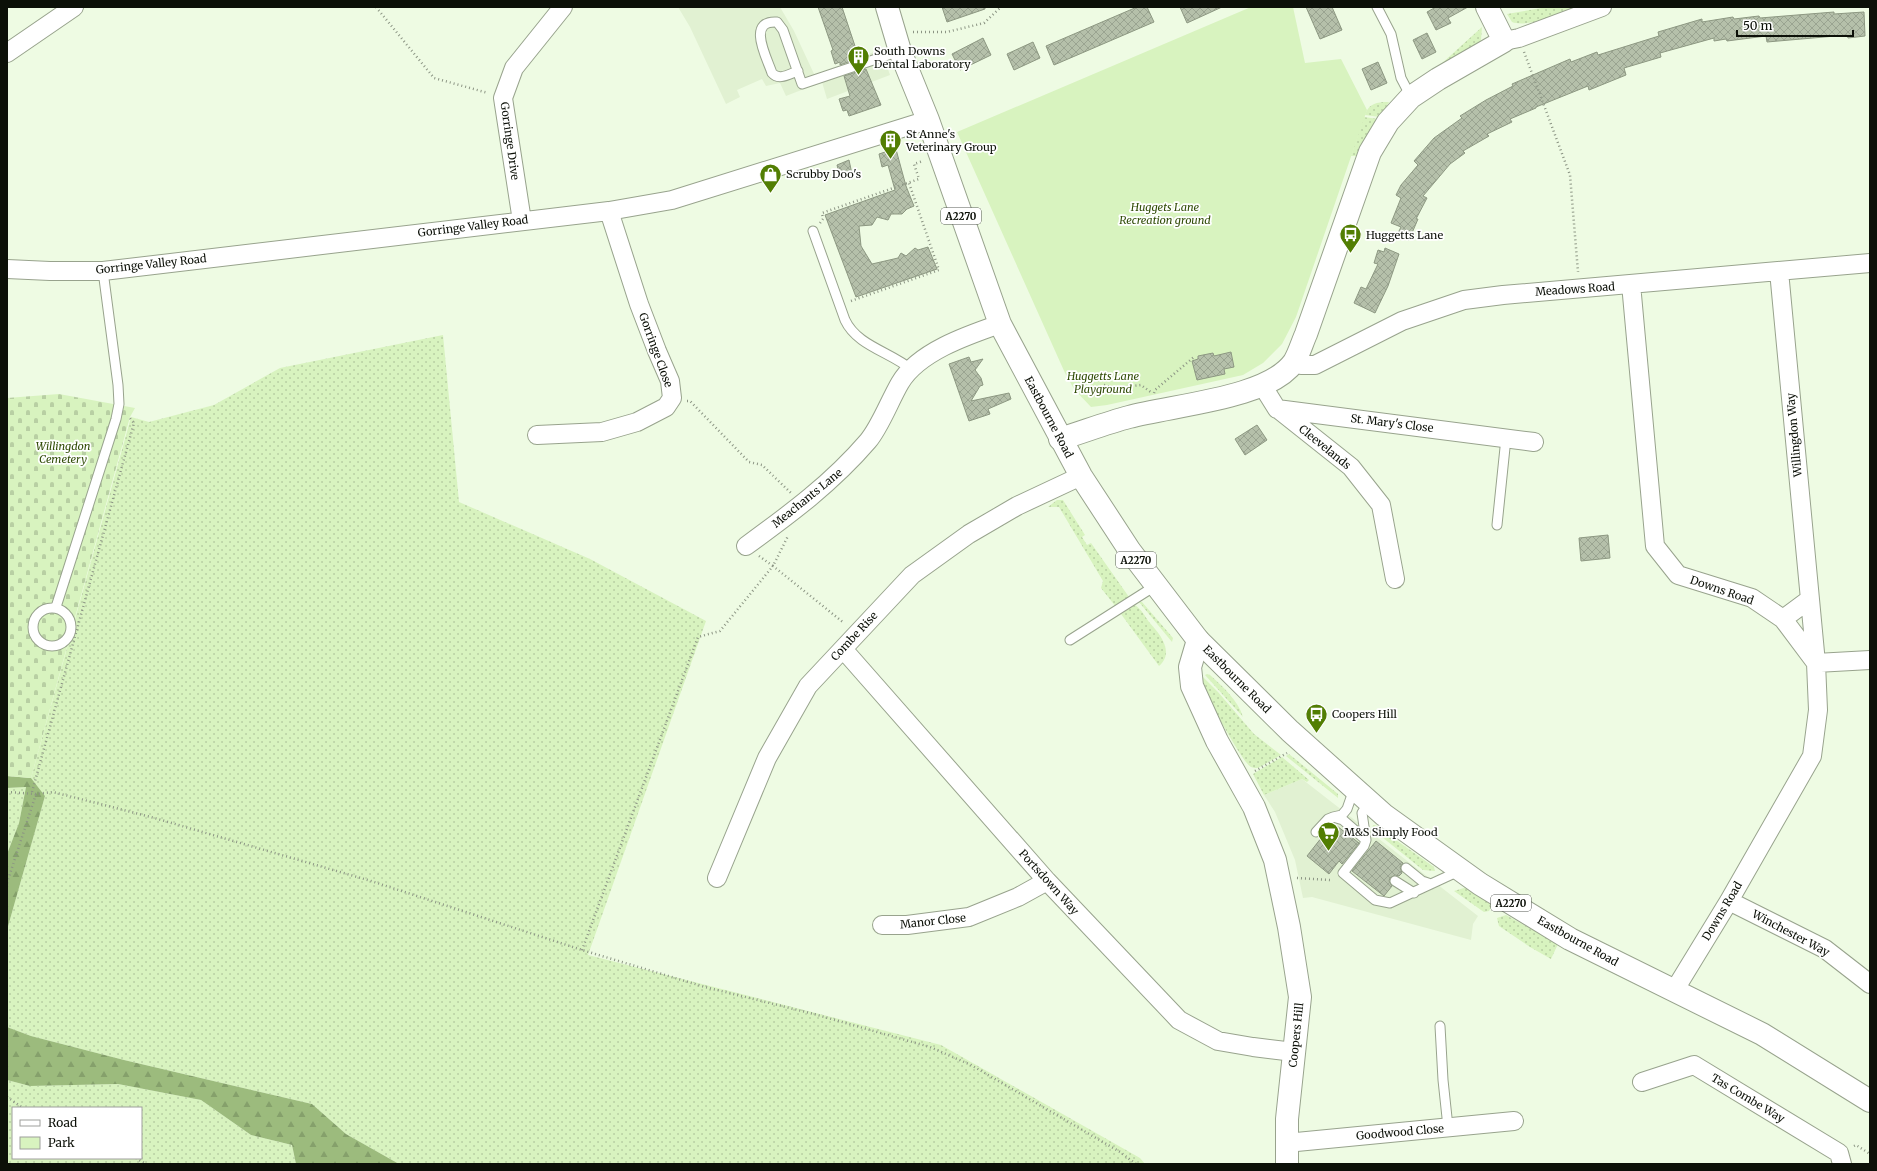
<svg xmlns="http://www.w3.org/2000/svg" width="1877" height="1171" font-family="Merriweather,serif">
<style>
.built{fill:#e1f1d2}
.grass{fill:url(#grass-dots);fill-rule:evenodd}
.forest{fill:url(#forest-firs)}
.cemetery{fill:url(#cemetery-stones)}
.park{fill:#d8f3bf}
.building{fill:url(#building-cross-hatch);stroke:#8d9882}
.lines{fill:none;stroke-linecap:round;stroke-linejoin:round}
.lane-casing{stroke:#98a38d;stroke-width:11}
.street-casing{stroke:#98a38d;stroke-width:20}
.secondary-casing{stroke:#98a38d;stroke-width:24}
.primary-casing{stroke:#98a38d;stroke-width:24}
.path{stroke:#8c9584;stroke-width:2.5;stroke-dasharray:1 3;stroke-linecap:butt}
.lane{stroke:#fff;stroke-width:9}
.street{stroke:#fff;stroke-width:18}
.secondary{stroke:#fff;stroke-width:22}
.primary{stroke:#fff;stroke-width:22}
.labels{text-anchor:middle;stroke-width:3.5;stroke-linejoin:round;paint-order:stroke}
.shield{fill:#fff;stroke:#555852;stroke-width:1}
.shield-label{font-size:10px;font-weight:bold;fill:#0c1008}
.poi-label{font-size:11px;fill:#0c1008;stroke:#fff;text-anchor:start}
.street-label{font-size:11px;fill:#0c1008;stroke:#fff}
.park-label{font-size:11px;font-style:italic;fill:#304c06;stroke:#fff}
</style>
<defs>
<pattern id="grass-dots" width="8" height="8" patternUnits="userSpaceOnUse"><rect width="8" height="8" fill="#d8f3bf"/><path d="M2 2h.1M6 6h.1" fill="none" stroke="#b8cfa3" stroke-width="1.8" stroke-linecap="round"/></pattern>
<pattern id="forest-firs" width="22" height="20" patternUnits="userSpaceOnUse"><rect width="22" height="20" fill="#9cbb7d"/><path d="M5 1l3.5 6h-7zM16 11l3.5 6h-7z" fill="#85a06b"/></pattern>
<pattern id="cemetery-stones" width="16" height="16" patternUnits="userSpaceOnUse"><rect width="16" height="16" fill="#d8f3bf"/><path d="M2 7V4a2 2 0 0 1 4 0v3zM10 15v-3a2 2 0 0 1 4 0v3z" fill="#b8cfa3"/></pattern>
<pattern id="building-cross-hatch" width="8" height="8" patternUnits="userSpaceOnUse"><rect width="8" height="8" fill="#b5c0aa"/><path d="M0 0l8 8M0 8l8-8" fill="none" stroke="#9aa491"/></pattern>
</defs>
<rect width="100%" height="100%" fill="#eefbe3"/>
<path class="built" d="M678,7h102l14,24 21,45 66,-27 9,26 -63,24 -5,-17 -36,14 -6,-13 -14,3 -4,-7 -25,11 3,7 -14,7 -36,-77z
M1302,779l176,137 -5,8 -2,16 -159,-43 -9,1 -8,-38 -20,-48 -11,-17z"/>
<path class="grass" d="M1547,7h28c-15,7 -48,21 -63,15l-5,-8z
M1482,27l-1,13 -3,4 -36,24 -2,-3z
M1383,102h6l-9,15 -15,-2c3,-10 9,-12 18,-13z
M1364,117l14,2 -20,37h-7z
M443,335l16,167 131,57 116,62 -118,334 353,90 199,113 5,6h-746l-53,-30 -34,-30 -188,-44 -93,-24 -24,-9v-97l38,-134 -14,-18 100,-361 18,5 65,-17 66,-37z
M1057,500h6l22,35 -3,2 5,8 4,-2 38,54 -13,10 -15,-19 2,-7 -44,-74h-11z
M1139,602h3l31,36 -1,4z
M1135,605c6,4 10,11 14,17 11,12 26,30 10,44l-38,-52z
M1207,674l3,1c13,12 28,25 33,42l-38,-42z
M1203,677l15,15 36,42 27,21 -23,13c-2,0 -5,0 -7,-1 -10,-6 -42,-68 -49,-82l-1,-6z
M1289,754l49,40v4l-52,-42z
M1282,757l27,23 -2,2 -5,-3 -38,16 -11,-21z
M26,787l-7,36 -12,31v-66z
M1373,825h2l59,42 1,4 -12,-1 -51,-41z
M1467,887l22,15 2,5 -2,4 -5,1 -3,-2 -27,-19z
M1506,915l52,29 -7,15 -21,-12 -31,-21 -2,-8z
M7,1080l23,6 88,-2 83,16 50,35 41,10 4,19h-289zM13,1108h128v50h-128z"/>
<path class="forest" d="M7,776l24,2 14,18 -38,134v-76l12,-31 7,-36 -19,1z
M7,1027l24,9 93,24 188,44 34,30 53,30h-103l-4,-19 -41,-10 -50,-35 -83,-16 -88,2 -23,-6z"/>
<path class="cemetery" d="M59,394l76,14 -5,9 -99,361 -24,-2v-378z"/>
<path class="park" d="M1251,7h42l12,56 36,-4 26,51 -71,207 -14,27 -19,19 -20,12 -136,30 -16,2 -17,-18 -9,-16 -108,-241z"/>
<path class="building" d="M818,7h24l17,51 -19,7v-3l-5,2 -4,-13 2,-1z
M942,7h43v2l-38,13z
M1137,7h10l7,15 -100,43 -8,-19z
M1180,7h42l-35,16z
M1306,7h26l10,23 -22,9z
M1436,7h32l-20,11 3,5 -15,7 -9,-18z
M1834,12v2l30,-2 1,24 -17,2 -1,-3 -80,7 -1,-6 -39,5 -1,-2 -12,2v-3l-54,15 1,4 -37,11 2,7 -37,15 -1,-4 -52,21v1l-26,11 2,3 -25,12 2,2 -26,15 2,2 -15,11 -27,32 4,2 -11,21h2l-9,21 -12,-5 4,-8 -10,-4 10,-25 -5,-3 5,-10 17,-20 -4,-4 20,-23 28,-20 -2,-2 26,-16 27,-14 -1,-2 58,-25 1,3 26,-10 1,3 61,-19 -1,-4 44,-13v3l31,-5 1,2 25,-3 1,2z
M1427,33l9,19 -14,7 -9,-19z
M983,38l8,17 -31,15 -8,-16z
M1033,42l7,16 -26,12 -7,-16z
M1378,62l9,21 -16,7 -9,-21z
M866,69l15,36 -32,11 -2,-6 -4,1 -4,-12 11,-3 -6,-20z
M894,142l12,44 8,20 -7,3 -5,5h-11l-3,6 -11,-3 -5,8 -13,1 2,20 11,18 26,-6 3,-5 5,3 9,-8 3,2 10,-3 9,22 -81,28 -31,-82 70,-25 -7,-25 -6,2 -3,-13 6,-2 -2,-7z
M849,160l3,14 -12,3 -3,-12z
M1385,248l14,6 -11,32 -13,27 -21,-10 7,-16 5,2 12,-25 -4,-1 4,-13 6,2z
M1231,352l3,15 -10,2 1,5 -28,6 -5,-19 6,-2v-3l15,-3 1,3z
M969,357l2,5 12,-3 -8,11 6,8 2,7 -3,1 -9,15 38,-8 2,6 -23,10 2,5 -21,7 -20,-57z
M1257,425l10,15 -22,15 -10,-16z
M1608,535l2,23 -29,3 -2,-23z
M1333,823l26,20 -17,21 -3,-3 -10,13 -22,-18z
M1376,841l27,22 -3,4 2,6 -3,3 -4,-1 -5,3 -1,3 3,5 -8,10 -32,-25z"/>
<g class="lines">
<defs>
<path id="lane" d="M1377,7l14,27 10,44 10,19
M798,71c-9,3 -19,10 -26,2 -5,-15 -26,-53 5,-51l6,8 19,54 98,-33
M813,231l32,89c12,26 46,32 67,50
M1497,525l9,-87
M56,607l60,-188 3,-15 -1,-19 -15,-114
M33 627a19 19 0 1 1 38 0a19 19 0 1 1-38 0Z
M1070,640l85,-54
M1369,802l-7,11 4,27 -2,6 -21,27 32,27 15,3 69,-32
M1333,817l9,-2 5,-6 7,-20
M1316,832l12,-13 5,-2 10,3 23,20
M1406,868l16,13 9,3
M1395,881l19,12
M1440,1026l3,54 5,47"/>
<path id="street" d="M1504,41l15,-3 83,-31
M7,53l67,-46
M522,221l-19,-123 11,-30 49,-61
M7,269l43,2h53l506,-60 63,-11 256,-80
M1779,271l37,392 54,-3
M1631,284l24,262 23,29 74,23 31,21 33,44 2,47 -6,46 -83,145 -55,90
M1294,362l7,3h14l87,-44 62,-21 39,-5 367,-32
M1262,385l15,24 257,33
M1278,409l73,58 30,38 14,74
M537,435l65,-3 35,-10 29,-15 6,-9 -2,-17 -13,-30 -18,-47 -30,-93
M746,546c44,-32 86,-63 122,-105 12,-14 22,-41 32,-58 18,-31 68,-48 100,-59
M1783,619l27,-20
M843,649l204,232 132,139 39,21 35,6 41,5
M717,878l50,-120 41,-72 104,-111 57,-41 48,-28 64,-30
M1729,901l96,48 45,35
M882,925h25l62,-8 49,-20 29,-16
M1642,1082l52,-17 145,88 3,11
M1286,1143l228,-22"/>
<path id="secondary" d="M1060,439c23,-7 46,-16 69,-22 43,-12 139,-18 165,-55 5,-8 8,-19 12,-28l64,-182 18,-30 23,-25 27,-18 66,-38 -17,-34
M1198,640l-8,27 2,19 25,55 37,66 21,53 14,67 11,70 -13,122v45"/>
<path id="primary" d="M887,7l13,44 28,69 72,204 81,152 49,75 68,89 92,91 94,84 96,69 90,55 192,95 108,67"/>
</defs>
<use href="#lane" class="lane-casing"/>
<use href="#street" class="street-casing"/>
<use href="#secondary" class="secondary-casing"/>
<use href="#primary" class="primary-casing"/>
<path class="path" d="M376,7l58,71 54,15
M913,32h34l37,-9 17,-16
M1524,52l46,123 8,97
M820,223l3,-4 -1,-6 97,-34 -5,-15 9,-3
M851,301l88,-31 -30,-87
M1104,385l10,3 27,-3 11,8
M1154,393l1,-3 39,-33
M687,401h3l59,61 13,3 29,28
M759,556l14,10 15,-30
M1255,771l32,-18
M7,792l29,2 17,-2 98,25 220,64 211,69 123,37 109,27 116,33 41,18 149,87 16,12
M32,792l102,-369 -5,-6
M1297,878l34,2
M7,883l29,-89
M582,950l116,-313 22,-6 53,-65 71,57
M7,1097l16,11
M1854,1146l2,-1 14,9
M136,1158l10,6"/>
<use href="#lane" class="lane"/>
<use href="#street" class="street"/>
<use href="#secondary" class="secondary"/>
<use href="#primary" class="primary"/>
</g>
<defs>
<symbol id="building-pin" viewBox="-11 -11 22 30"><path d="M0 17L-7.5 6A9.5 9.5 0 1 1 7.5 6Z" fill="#527e03" stroke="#fff"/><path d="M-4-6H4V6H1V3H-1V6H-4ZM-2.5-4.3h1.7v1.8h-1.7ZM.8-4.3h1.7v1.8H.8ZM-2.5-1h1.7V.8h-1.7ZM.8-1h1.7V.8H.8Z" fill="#fff"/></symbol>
<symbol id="shop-pin" viewBox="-11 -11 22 30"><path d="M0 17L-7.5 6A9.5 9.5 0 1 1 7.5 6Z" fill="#527e03" stroke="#fff"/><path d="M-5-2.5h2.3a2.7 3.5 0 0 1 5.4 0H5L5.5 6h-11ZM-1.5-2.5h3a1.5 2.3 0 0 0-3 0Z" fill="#fff"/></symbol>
<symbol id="bus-pin" viewBox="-11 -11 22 30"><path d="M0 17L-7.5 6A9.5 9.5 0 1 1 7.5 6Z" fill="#527e03" stroke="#fff"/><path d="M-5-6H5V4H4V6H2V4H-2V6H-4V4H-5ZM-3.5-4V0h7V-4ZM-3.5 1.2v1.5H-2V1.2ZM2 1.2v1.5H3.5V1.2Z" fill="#fff"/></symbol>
<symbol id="supermarket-pin" viewBox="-11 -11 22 30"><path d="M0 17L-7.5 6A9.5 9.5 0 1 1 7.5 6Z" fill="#527e03" stroke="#fff"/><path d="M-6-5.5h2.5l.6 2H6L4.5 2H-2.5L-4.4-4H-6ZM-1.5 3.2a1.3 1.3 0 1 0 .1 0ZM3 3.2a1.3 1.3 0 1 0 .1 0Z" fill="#fff"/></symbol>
</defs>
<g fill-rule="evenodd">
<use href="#building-pin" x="846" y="44" width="25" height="34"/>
<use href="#building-pin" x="878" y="128" width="25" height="34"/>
<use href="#shop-pin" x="758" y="162" width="25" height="34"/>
<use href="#bus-pin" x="1338" y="222" width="25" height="34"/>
<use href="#bus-pin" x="1304" y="702" width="25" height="34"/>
<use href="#supermarket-pin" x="1316" y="820" width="25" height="34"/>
</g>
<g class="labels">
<g class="shield">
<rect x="941" y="208" width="40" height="16" rx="3"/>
<rect x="1116" y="552" width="40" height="16" rx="3"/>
<rect x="1491" y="895" width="40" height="16" rx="3"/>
</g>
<g class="shield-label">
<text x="961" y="220">A2270</text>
<text x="1136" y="564">A2270</text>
<text x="1511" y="907">A2270</text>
</g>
<g class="poi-label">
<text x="874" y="55">South Downs<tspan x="874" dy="13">Dental Laboratory</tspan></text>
<text x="906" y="138">St Anne's<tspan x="906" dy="13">Veterinary Group</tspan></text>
<text x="786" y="178">Scrubby Doo's</text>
<text x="1366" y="239">Huggetts Lane</text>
<text x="1332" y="718">Coopers Hill</text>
<text x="1344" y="836">M&amp;S Simply Food</text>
</g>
<g class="street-label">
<text transform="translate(510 141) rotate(82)" y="4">Gorringe Drive</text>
<text transform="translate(473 226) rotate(-7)" y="4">Gorringe Valley Road</text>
<text transform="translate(151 264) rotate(-6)" y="4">Gorringe Valley Road</text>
<text transform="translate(1575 289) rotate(-4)" y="4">Meadows Road</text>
<text transform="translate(656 350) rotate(70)" y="4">Gorringe Close</text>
<text transform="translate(1049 417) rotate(62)" y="4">Eastbourne Road</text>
<text transform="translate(1392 423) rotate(7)" y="4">St. Mary's Close</text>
<text transform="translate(1794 435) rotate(-95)" y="4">Willingdon Way</text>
<text transform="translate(1325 447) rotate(39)" y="4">Cleevelands</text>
<text transform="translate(807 498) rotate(-39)" y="4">Meachants Lane</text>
<text transform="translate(1722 590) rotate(19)" y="4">Downs Road</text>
<text transform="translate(854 636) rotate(-47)" y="4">Combe Rise</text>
<text transform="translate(1237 679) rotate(45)" y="4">Eastbourne Road</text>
<text transform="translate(1049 882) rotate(48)" y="4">Portsdown Way</text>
<text transform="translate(1722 911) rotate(-59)" y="4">Downs Road</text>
<text transform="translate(933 921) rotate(-6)" y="4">Manor Close</text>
<text transform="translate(1791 933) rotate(28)" y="4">Winchester Way</text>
<text transform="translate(1578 941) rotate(29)" y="4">Eastbourne Road</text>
<text transform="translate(1296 1035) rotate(-84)" y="4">Coopers Hill</text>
<text transform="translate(1748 1098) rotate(31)" y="4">Tas Combe Way</text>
<text transform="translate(1400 1132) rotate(-5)" y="4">Goodwood Close</text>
</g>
<g class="park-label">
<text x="1165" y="211">Huggets Lane<tspan x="1165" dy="13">Recreation ground</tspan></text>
<text x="1103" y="380">Huggetts Lane<tspan x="1103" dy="13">Playground</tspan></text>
<text x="63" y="450">Willingdon<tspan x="63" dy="13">Cemetery</tspan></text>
</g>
</g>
<rect width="1877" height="1171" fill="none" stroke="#0c1008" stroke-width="16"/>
<rect x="12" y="1107" width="130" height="52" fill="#ffffff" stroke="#9e9f9c"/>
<rect x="20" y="1120" width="20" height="6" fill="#ffffff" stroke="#9e9f9c"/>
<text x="48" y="1127" font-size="12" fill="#0c1008">Road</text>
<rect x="20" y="1137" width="20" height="12" fill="#d8f3bf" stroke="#9e9f9c"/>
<text x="48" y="1147" font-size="12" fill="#0c1008">Park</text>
<path d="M1737 30v6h116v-6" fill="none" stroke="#0c1008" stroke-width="2"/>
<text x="1743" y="30" font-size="12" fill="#0c1008" stroke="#ffffff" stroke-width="3" paint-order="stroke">50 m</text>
</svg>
